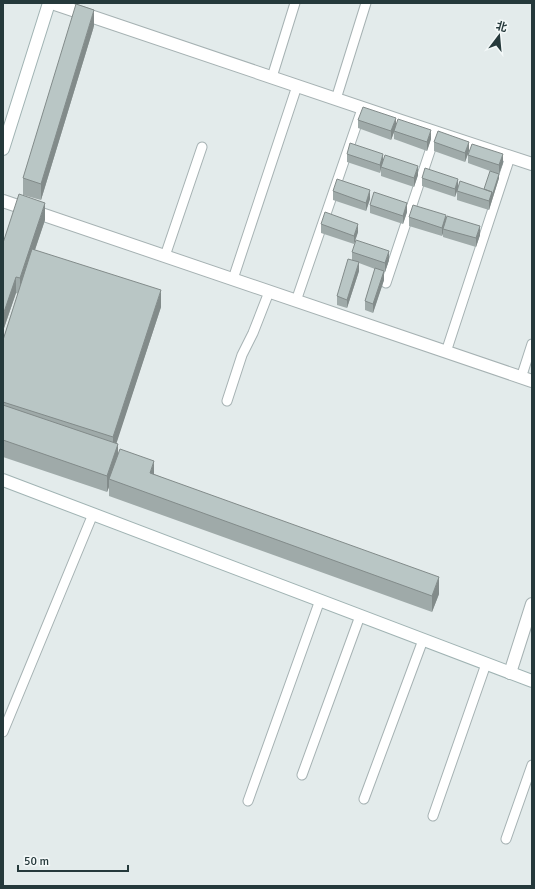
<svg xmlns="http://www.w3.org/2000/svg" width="535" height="889" font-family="Signika,'Noto Sans SC',sans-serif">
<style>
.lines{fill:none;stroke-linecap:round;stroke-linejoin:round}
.lane-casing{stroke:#a6b2b3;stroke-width:11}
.street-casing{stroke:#a6b2b3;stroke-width:14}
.secondary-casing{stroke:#a0b3b3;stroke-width:14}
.lane{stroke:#fff;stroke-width:9}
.street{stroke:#fff;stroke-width:12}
.secondary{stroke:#fff;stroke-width:12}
.wall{fill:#9faaa9}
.shaded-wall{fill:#828b8a}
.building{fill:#b9c6c5;stroke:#828b8a}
</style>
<rect width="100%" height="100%" fill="#e3ebeb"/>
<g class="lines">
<defs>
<path id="lane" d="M272,77l23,-74
M336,99l30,-96
M165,256l37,-109
M233,279l64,-193
M386,283l50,-150
M296,301l66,-192
M446,352l64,-195
M521,378l11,-34
M227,401l15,-46 11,-22 16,-41
M3,732l90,-218
M302,775l58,-159
M364,799l59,-159
M248,801l72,-201
M433,816l53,-152
M506,839l26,-74"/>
<path id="street" d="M52,3l349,118 131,43
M3,201l529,180
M510,673l22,-69"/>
<path id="secondary" d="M3,149l46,-146
M3,480l529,201"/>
</defs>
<use href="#lane" class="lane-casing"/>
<use href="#street" class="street-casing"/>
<use href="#secondary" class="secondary-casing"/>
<use href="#lane" class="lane"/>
<use href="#street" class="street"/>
<use href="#secondary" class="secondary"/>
</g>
<path class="wall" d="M94,26l-53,174 -18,-5v-17z
M358,120l38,6 35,13 -4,12 -33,-12v-7l-3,8 -33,-12z
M434,142l35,9 -4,11 -31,-11z
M347,154l36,7 35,14 -4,12 -33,-11v-7l-1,4 -33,-11z
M468,155l35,8 -4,11v4l-10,32 -32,-10v-9l-2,6 -33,-11v-8l36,10 26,1 9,-17 -25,-9z
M333,191l37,8 -4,12 -33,-11z
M370,205l37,7 -4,12 -33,-11z
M409,217l37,2 34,16 -4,12 -33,-10v-4l-1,3 -33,-10z
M45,220l-10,30 126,57 -45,136 2,11 36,20 285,120 -7,18 -323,-116v-9l-2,5 -104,-35v-117l15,-46 -2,-1 -13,38v-88z
M321,224l37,8 -4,12 -33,-11z
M352,252l37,8 -4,12 -1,-1v9l-11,33 -8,-3v-9l10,-32 -16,-6v8l-12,37 -10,-3v-9l15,-36z"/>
<path class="shaded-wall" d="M94,10v16l-53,174v-16z
M396,118v9l-5,13v-9z
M431,130v9l-4,12v-9z
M469,142v9l-4,11v-9z
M383,154v9l-2,4 -1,6v-8z
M503,154v9l-4,11v-9z
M418,166v9l-4,12v-9z
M499,174v4l-10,32v-9l3,-9z
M458,179v9l-3,9v-8z
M370,190v9l-4,12v-8z
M45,203v17l-25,74v-16z
M407,203v9l-4,12v-8z
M446,215v9l-3,5v4l-1,3v-8z
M358,224v8l-4,12v-8z
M480,226v9l-4,12v-9z
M389,251v9l-4,12v-9z
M359,262v9l-12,37v-8z
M384,271v9l-11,33v-9z
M16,277v16l-13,38v-16z
M161,290v17l-48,147v-17z
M118,444v16l-9,19v8l-2,5v-16z
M154,461v17l-4,-5z
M439,577v17l-7,18v-16z"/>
<path class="building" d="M76,4l18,6 -53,174 -18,-6z
M363,107l33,11 -5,13 -33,-11z
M398,119l33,11 -4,12 -33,-11z
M438,131l31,11 -4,11 -31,-11z
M350,143l33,11 -3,11 -33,-11z
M472,144l31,10 -4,11 -31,-10z
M385,155l33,11 -4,12 -33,-11z
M425,168l33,11 -3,10 -33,-11z
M490,171l9,3 -7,22v-4l-8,-3z
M337,179l33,11 -4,13 -33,-12z
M460,181l32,11 -3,9 -32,-10z
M374,192l33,11 -4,13 -33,-11z
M19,194l26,9 -25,75 -4,-1 -13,38v-72z
M413,205l33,10 -4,13 -33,-11z
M325,212l33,12 -4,12 -33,-12z
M447,216l33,10 -4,12 -33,-9z
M356,240l33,11 -4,12 -33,-11z
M32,249l129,41 -48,147 -110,-35v-62z
M348,259l11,3 -12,38 -10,-4z
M375,268l9,3 -11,33 -8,-3z
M3,405l115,39 -11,32 -104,-36z
M120,449l34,12 -4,12 289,104 -7,19 -323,-117z"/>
<rect width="535" height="889" fill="none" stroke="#25393b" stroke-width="8"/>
<g transform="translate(499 36) rotate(16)" stroke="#f3f8f8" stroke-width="3" paint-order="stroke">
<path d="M0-3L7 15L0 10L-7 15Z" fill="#25393b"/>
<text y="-6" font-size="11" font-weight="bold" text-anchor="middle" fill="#25393b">北</text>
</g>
<path d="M18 865v6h110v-6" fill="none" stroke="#25393b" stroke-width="2"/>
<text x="24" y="865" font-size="12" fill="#25393b" stroke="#f3f8f8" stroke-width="3" paint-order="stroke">50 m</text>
</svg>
